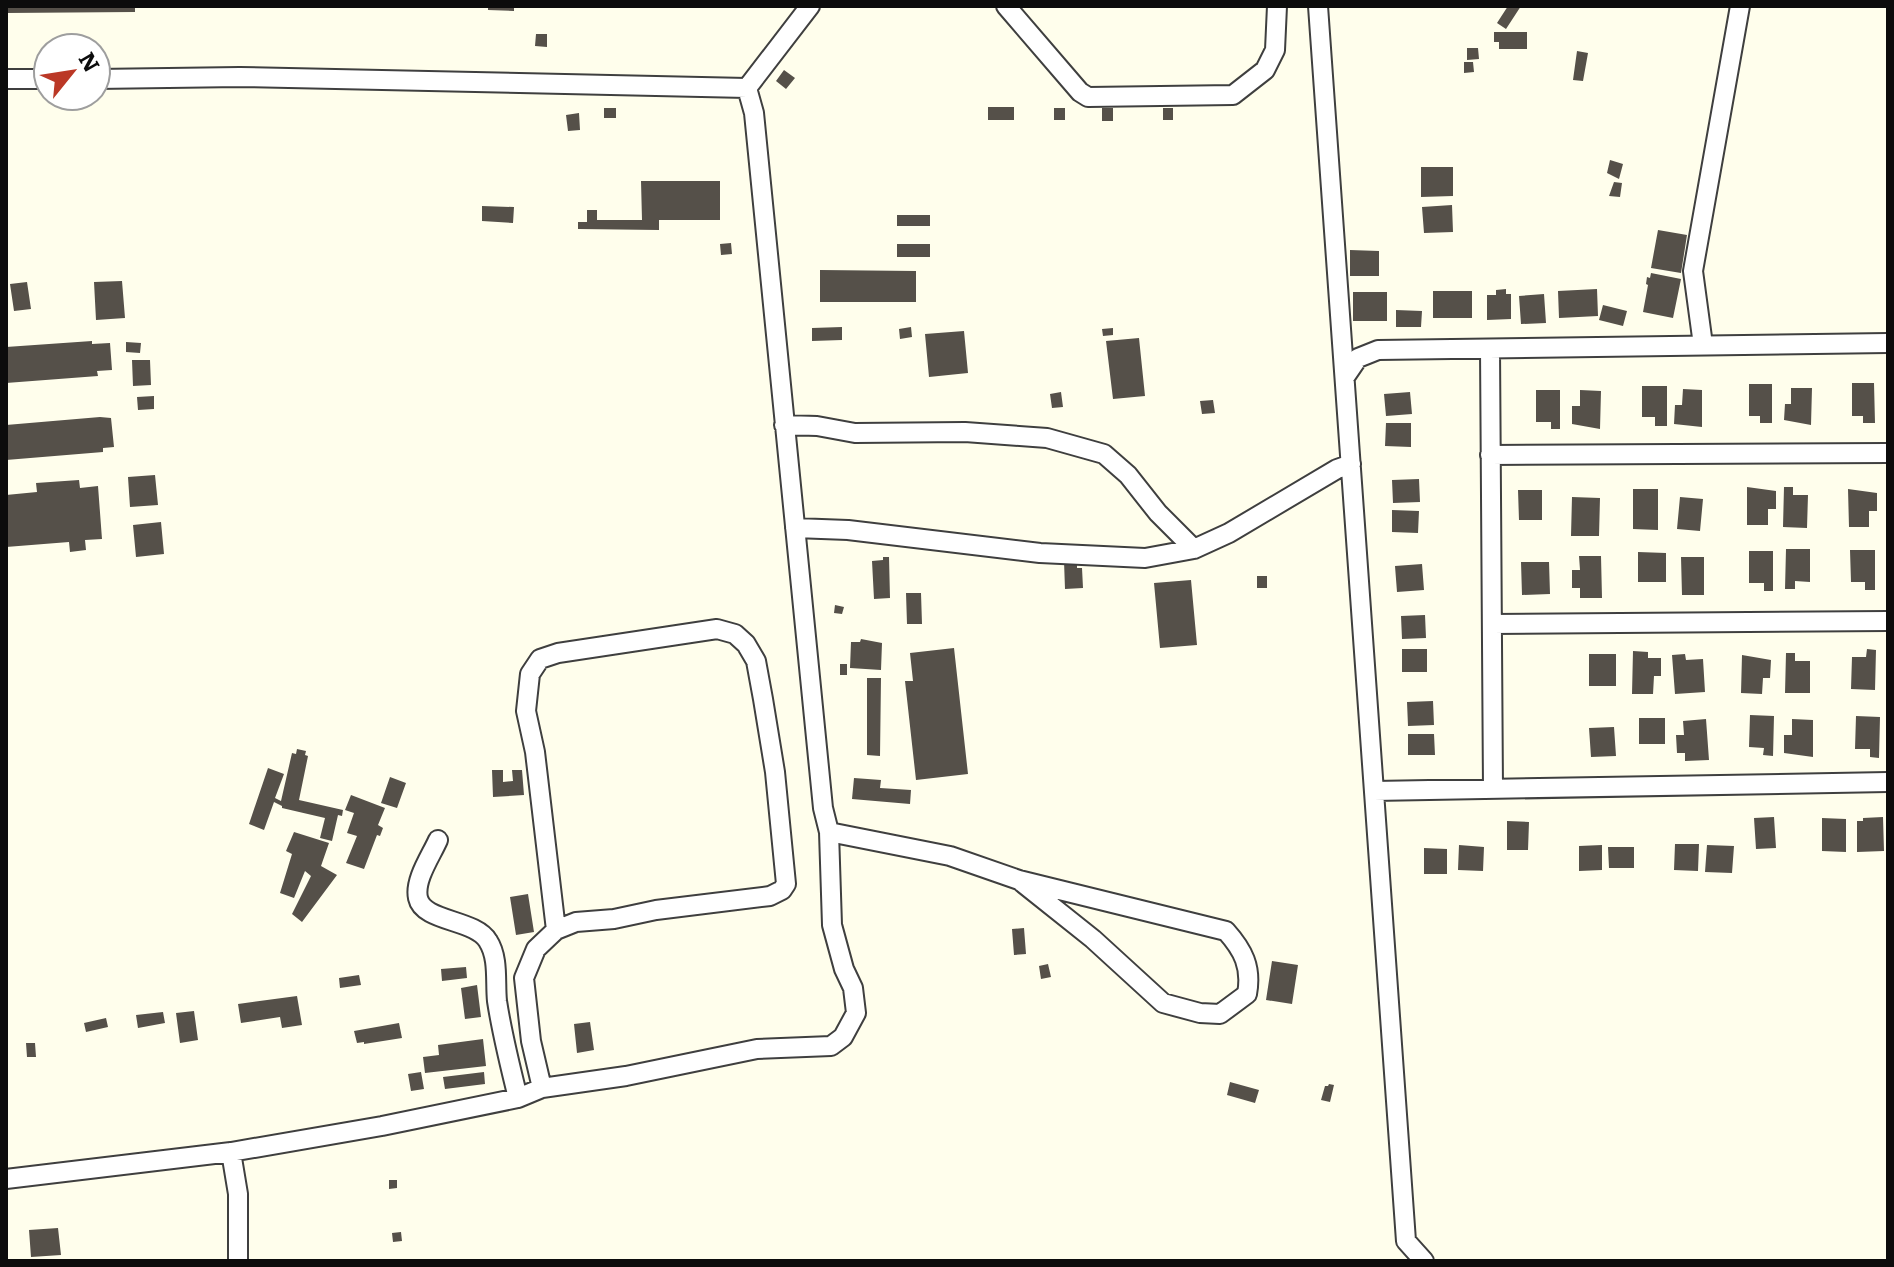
<svg xmlns="http://www.w3.org/2000/svg" width="1894" height="1267" font-family="Literata,serif">
<style>
.building{fill:#555049}
.lines{fill:none;stroke-linecap:round;stroke-linejoin:round}
.minor-casing{stroke:#3f3f3f;stroke-width:22}
.minor{stroke:#fff;stroke-width:18}
</style>
<rect width="100%" height="100%" fill="#fffeec"/>
<path class="building" d="M6,6h129v6l-129,1z
M488,6h26v5l-26,-1z
M1508,6h13l-15,23 -9,-6z
M1494,32h33v17h-28v-7h-5z
M536,34h11v13l-12,-1z
M1467,48h11l1,11 -12,1z
M1577,51l11,2 -5,28 -10,-1z
M1464,62h9l1,10 -10,1z
M784,70l11,8 -9,11 -10,-8z
M988,107h26v13h-26z
M604,108h12v10h-12z
M1054,108h11v12h-11z
M1102,108h11v13h-11z
M1163,108h10v12h-10z
M579,113l1,17 -12,1 -2,-16z
M1610,160l13,4 -4,15 -12,-6z
M1421,167h32v29l-32,1z
M641,181h79v39h-61v10l-81,-1v-7h9v-12h10v10h45z
M1614,182l8,1 -2,14 -11,-1z
M1452,205l1,27 -29,1 -2,-26z
M482,206l32,1 -1,16 -31,-2z
M897,215h33v11h-33z
M1658,230l29,5 -6,38 -30,-5z
M731,243l1,11 -11,1 -1,-11z
M897,244h33v13h-33z
M1350,250l29,1v25h-29z
M820,270l96,1v31h-96z
M1651,273l30,6 -8,39 -30,-6 5,-27 -2,-1 1,-7 3,1z
M122,281l3,37 -29,2 -2,-38z
M27,282l4,27 -17,2 -4,-27z
M1506,289v5h5v25l-24,1v-25h9v-5z
M1597,289l1,27 -39,2 -1,-27z
M1433,291h39v27h-39z
M1353,292h34v29h-34z
M1544,294l2,29 -25,1 -2,-28z
M1603,305l24,6 -4,15 -24,-6z
M1396,310l26,1 -1,16h-25z
M842,327v13l-30,1v-13z
M911,327l1,10 -12,2 -1,-10z
M1113,328v7l-10,1 -1,-7z
M964,331l4,42 -39,4 -4,-43z
M1139,338l6,58 -32,3 -7,-58z
M92,341v3l18,-1 2,27 -15,1 1,5 -92,7v-36z
M126,342l15,1 -1,10 -14,-1z
M132,360h18l1,25 -18,1z
M1852,383h22l1,40h-12v-7h-11z
M1749,384h23v39h-12v-7h-11z
M1642,386h25v40h-12v-9h-13z
M1791,388h21l-1,37 -27,-5 1,-16h6z
M1683,389l19,1v37l-28,-3 1,-19h7z
M1536,390h24v39h-9v-7h-15z
M1580,390l21,1 -1,38 -28,-5v-18h8z
M1061,392l2,15 -11,1 -2,-14z
M1410,392l2,22 -26,2 -2,-22z
M154,396v13l-16,1 -1,-13z
M1213,400l2,13 -13,1 -2,-13z
M100,417l11,1 3,29 -11,1v4l-97,8v-35z
M1386,423h25v24l-26,-1z
M155,475l3,30 -28,2 -2,-30z
M1419,479l1,23 -27,1 -1,-23z
M79,480l1,8 18,-2 4,53 -17,1 1,10 -16,2 -1,-10 -63,5v-52l31,-3 -1,-9z
M1747,487l29,4v18h-8v16h-21z
M1784,487h9v8h15l-1,33 -24,-1z
M1633,489h25v41l-25,-1z
M1848,489l29,4v18h-8v16h-20z
M1518,490h24v30h-23z
M1572,497l28,1 -1,38h-28z
M1680,497l23,2 -3,32 -23,-2z
M1392,510l27,1 -1,22 -26,-1z
M161,522l3,32 -28,3 -3,-32z
M1786,549h24v33l-15,-1v8h-10z
M1850,550h25v40h-10v-8h-14z
M1749,551h24v40h-9v-8h-15z
M1638,552l28,1v29h-28z
M1579,556h22l1,42h-22v-10h-8v-18h8z
M883,557h6l1,41 -16,1 -2,-38 11,-1z
M1681,557h23v38h-22z
M1077,560v8h5l1,20 -18,1 -1,-28z
M1521,562h28l1,32 -28,1z
M1422,564l2,26 -27,2 -2,-26z
M1257,576h10v12h-10z
M1191,580l6,65 -37,3 -6,-65z
M906,593h15l1,31h-15z
M835,605l9,2 -2,7 -8,-1z
M1425,615l1,23 -24,1 -1,-23z
M861,639l21,4 -1,27 -31,-2 1,-26h9z
M954,648l14,126 -52,6 -11,-99h8l-3,-28z
M1402,649h25v23h-25z
M1867,649l9,1 -1,40 -24,-1 1,-32h14z
M1633,651l15,1v6h13v18h-7l-1,18h-21z
M1786,653h9v8h15v32h-25z
M1589,654h27v32h-27z
M1685,654l1,6 17,-1 2,33 -30,2 -3,-39z
M1742,655l29,5 -1,18h-7l-1,16 -21,-1z
M840,664h7v11h-7z
M867,678h14l-1,78 -13,-1z
M1433,701l1,24 -26,1 -1,-24z
M1750,715l24,1 -1,40 -10,-1 1,-7 -15,-1z
M1856,716l24,1 -1,41 -9,-1v-8h-15z
M1639,718h26v26h-26z
M1706,719l3,41 -24,1v-8h-8l-1,-18h8l-1,-14z
M1792,719l21,1v37l-29,-4v-18h8z
M1614,727l2,29 -25,1 -2,-29z
M1408,734h26l1,21h-27z
M297,749l9,2 -1,4 3,1 -9,44 44,10 -1,6 -4,-1 -6,26 -12,-3 5,-20 -43,-10v-2l-8,-4 -10,28 -15,-6 19,-56 16,6 -9,24 6,3 11,-48 4,1z
M492,770h11v12l10,-1 -1,-11h10l2,25 -31,2z
M390,777l16,6 -9,25 -16,-5z
M854,778l27,2 -1,8 31,2 -1,14 -58,-5z
M351,795l34,13 -7,17 5,3 -3,8 -3,-1 -13,34 -18,-6 11,-27 -10,-3 7,-20 -9,-3z
M1774,817l2,31 -20,1 -2,-31z
M1883,817l1,34 -27,1v-31h6v-3z
M1822,818l24,1v33l-24,-1z
M1507,821l22,1 -1,28h-21z
M294,832l35,11 -8,23 16,9 -35,47 -10,-8 19,-38 -6,-5 -11,27 -14,-5 12,-39 -6,-3z
M1675,844h24l-1,27 -24,-1z
M1459,845l25,2 -1,24 -25,-1z
M1602,845v25l-23,1v-25z
M1707,845l27,1 -2,27 -27,-1z
M1608,847h26v21h-25z
M1424,848l23,1v25h-23z
M528,894l6,38 -18,3 -6,-38z
M1024,928l2,26 -12,1 -2,-26z
M1272,961l26,4 -6,39 -26,-4z
M1048,964l3,13 -10,2 -2,-13z
M466,967l1,11 -25,3 -1,-12z
M359,975l2,10 -21,3 -1,-10z
M477,985l4,32 -16,2 -4,-31z
M297,996l5,29 -20,3 -2,-11 -39,6 -3,-19z
M194,1011l4,29 -18,3 -4,-30z
M163,1012l2,11 -27,5 -2,-13z
M106,1018l2,9 -22,5 -2,-9z
M590,1022l4,28 -17,3 -3,-29z
M399,1023l3,15 -38,6v-2l-7,1 -3,-12z
M483,1039l3,27 -61,7 -2,-16 16,-2 -1,-10z
M26,1043h9l1,14h-9z
M421,1072l3,17 -13,2 -3,-17z
M484,1072l1,12 -40,5 -2,-12z
M1230,1082l29,8 -4,13 -28,-8z
M1329,1084l5,1 -4,17 -9,-2 4,-14h3z
M389,1180h8v8l-8,1z
M58,1228l3,27 -30,2 -2,-27z
M401,1232l1,9 -9,1 -1,-9z"/>
<g class="lines">
<defs>
<path id="minor" d="M1006,6l74,86 8,5 145,-2 32,-25 10,-20 2,-44
M1318,6l88,1235 18,20
M6,79h42
M96,79l144,-2 507,11
M747,88l63,-82
M1703,345l-10,-74 47,-265
M1490,349l3,440
M1345,377l13,-19 20,-8 510,-7
M784,425l33,1 38,7 110,-1 82,6 57,16 24,21 30,38 36,36
M1490,455l398,-2
M795,528l53,2 192,23 105,5 49,-9 35,-16 108,-64 14,-5
M1492,624l396,-3
M1374,791l514,-9
M829,832l121,24 69,24 207,51c17,19 26,36 21,63l-27,20 -20,-1 -37,-10 -70,-64 -74,-59
M438,840c-7,16 -24,40 -20,58 5,24 57,21 70,43 11,17 7,41 9,60 5,33 13,65 21,97
M542,1088l-11,-47 -7,-63 12,-29 20,-19 20,-8 38,-3 42,-9 114,-14 12,-6 4,-6 -11,-112 -12,-73 -7,-38 -10,-17 -11,-10 -18,-5 -159,24 -18,6 -10,15 -4,37 9,41 21,178
M231,1152l7,42v67
M6,1179l225,-27 151,-26 136,-28 24,-10 84,-12 131,-27 74,-3 12,-9 13,-24 -3,-25 -9,-19 -12,-44 -3,-93 -6,-24 -69,-695 -7,-25"/>
</defs>
<use href="#minor" class="minor-casing"/>
<use href="#minor" class="minor"/>
</g>
<rect width="1894" height="1267" fill="none" stroke="#0c0c0c" stroke-width="16"/>
<g transform="translate(72 72) rotate(60)"><circle r="38" fill="#ffffff" stroke="#9e9e9e" stroke-width="2"/>
<path d="M0-6L14 30L0 20L-14 30Z" fill="#bb3826"/>
<text y="-12" font-size="22" font-weight="bold" text-anchor="middle" fill="#0c0c0c">N</text>
</g>
</svg>
